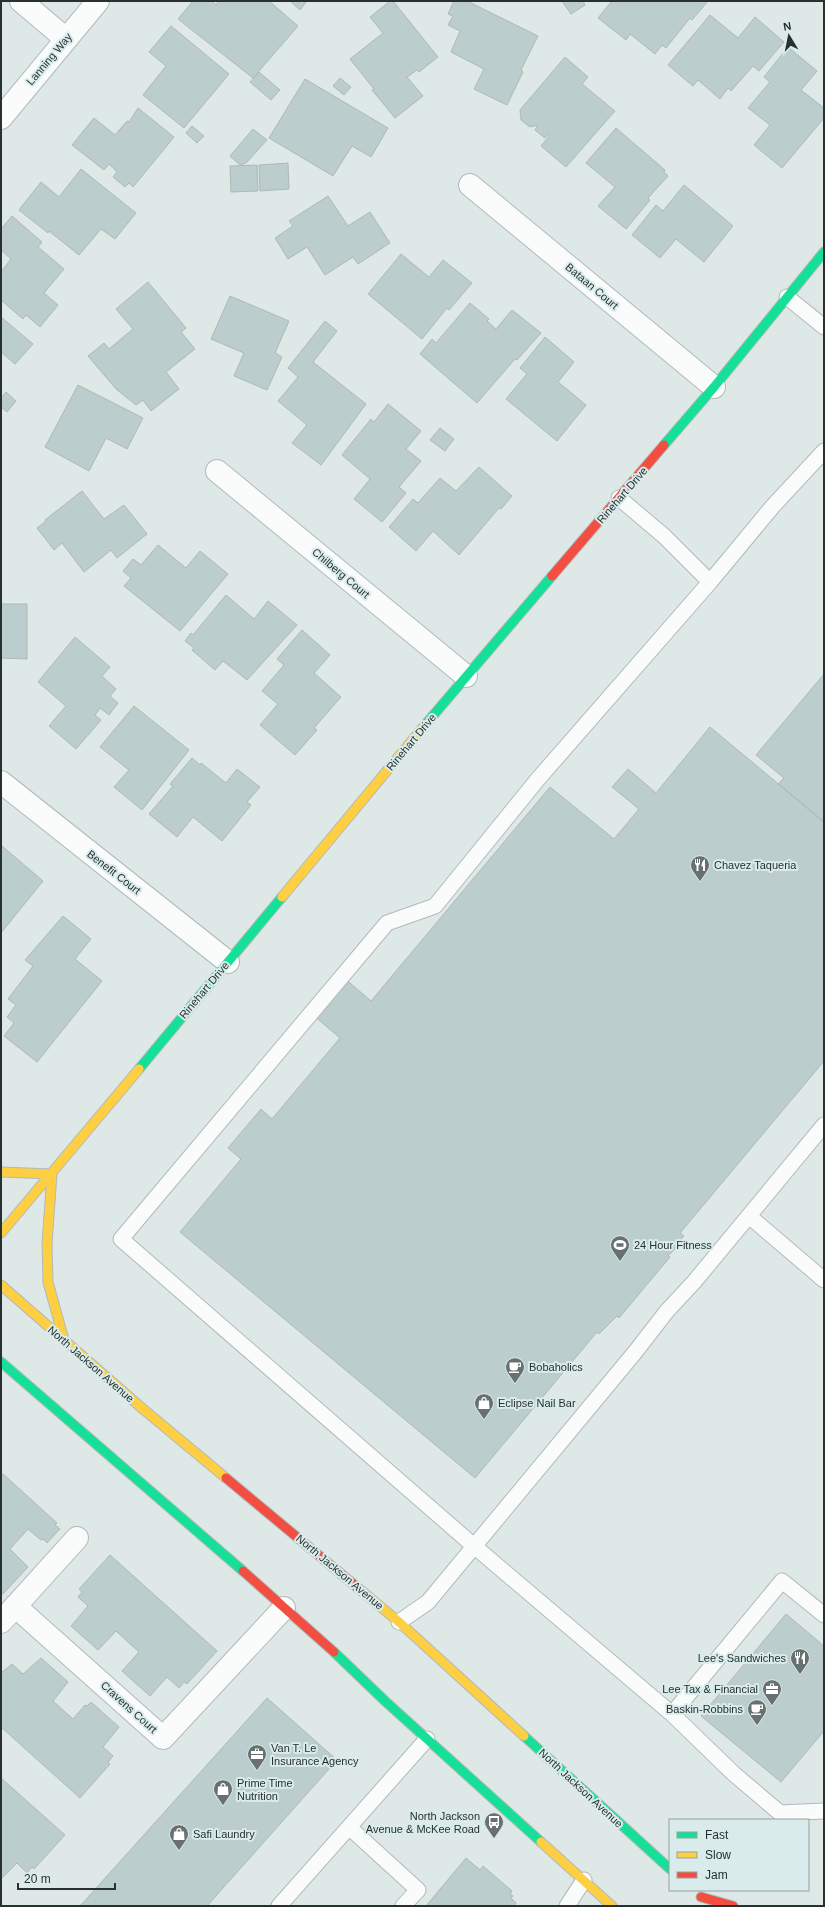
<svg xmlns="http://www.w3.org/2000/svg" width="825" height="1907" font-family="Arial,sans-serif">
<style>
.building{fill:#bbcdcc;stroke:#afb8b7}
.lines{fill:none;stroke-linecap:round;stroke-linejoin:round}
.lane-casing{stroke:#b2bab9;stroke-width:17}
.street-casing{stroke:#b2bab9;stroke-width:24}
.fast-casing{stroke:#b2bab9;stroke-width:11}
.slow-casing{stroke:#b2bab9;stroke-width:11}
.jam-casing{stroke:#b2bab9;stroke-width:11}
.lane{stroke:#fafcfb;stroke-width:15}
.street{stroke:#fafcfb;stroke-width:22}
.fast{stroke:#16e098;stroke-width:9}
.slow{stroke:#ffcf43;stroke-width:9}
.jam{stroke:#f24e42;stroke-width:9}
.labels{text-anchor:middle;stroke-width:4;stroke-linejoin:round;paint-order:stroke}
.street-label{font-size:11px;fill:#293030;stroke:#d9eceb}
.poi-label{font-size:11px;fill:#293030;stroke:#d9eceb;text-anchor:start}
</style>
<rect width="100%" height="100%" fill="#dde8e7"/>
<path class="building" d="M193,1h19l4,4 3,-4h50l29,25 -45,52 -75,-59z
M290,1h17l-7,9z
M390,1h3l45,56 -19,15 -2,-2 -10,7 16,19 -28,22 -23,-28 2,-1 -24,-30 33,-26 -13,-16z
M454,1h13l71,35 -17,34 2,2 -16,33 -33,-16 10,-20 -33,-17 9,-21 -12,-6 5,-9 -5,-2z
M562,1h21l2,4 -14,9z
M612,1h96l-16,19 -2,-2 -24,30 -4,-3 -7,9 -25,-20 -4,6 -28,-22z
M710,15l28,23 17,-21 29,25 -25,29 -6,-5 -22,25 -3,-3 -8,11 -22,-19 -5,6 -25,-21z
M171,26l58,48 -45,54 -41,-33 23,-29 -17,-14z
M788,47l29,24 -16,19 23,18v10l-42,50 -28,-23 16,-20 -22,-17 22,-26 -6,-5z
M565,57l23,20 -6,7 33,27 -49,56 -25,-21 9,-11 -1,-1 -4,4 -10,-8 3,-5 -8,2 -9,-7 -1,-10z
M259,72l21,18 -9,10 -21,-18z
M340,78l11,9 -7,8 -11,-9z
M305,79l83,49 -17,29 -19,-11 -19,30 -64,-38z
M138,108l36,29 -41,50 -4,-4 -4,4 -12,-10 4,-5 -8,-8 -5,6 -32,-25 22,-27 21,17 12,-14 2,1z
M192,126l12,10 -7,7 -11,-10z
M616,128l49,42 -1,2 4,4 -20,22 2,2 -24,29 -28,-23 17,-19 -29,-24z
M253,129l14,11 -21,23 -6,2 -10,-9z
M288,163l1,26 -29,2 -1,-26z
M257,165l1,26 -27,1 -1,-26z
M81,169l55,44 -21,26 -14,-10 -22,26 -30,-24 -1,2 -29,-23 22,-28 18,15z
M684,185l49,41 -29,36 -28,-23 -16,19 -28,-23 24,-30 7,6z
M328,196l20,30 22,-14 20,31 -32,21 -5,-7 -28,18 -18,-28 -19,12 -13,-21 18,-12 -4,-5z
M12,216l30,26 -4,5 26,22 -20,24 14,12 -18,22 -14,-12 -3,4 -22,-19v-28l10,-13 -10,-9v-21z
M401,254l28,23 14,-17 29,23 -23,27 -2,-2 -25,31 -54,-45z
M148,282l38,46 -5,4 14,17 -29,23 13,17 -28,22 -8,-11 -7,5 -20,-16 -28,-33 16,-13 5,6 24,-20 -17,-20z
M230,296l59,25 -14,32 7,4 -15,33 -33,-14 10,-23 -33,-14z
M470,303l19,16 -2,2 9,8 16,-19 29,23 -24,27 -2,-1 -38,44 -57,-49 12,-15 4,4z
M1,317l32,27 -18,20 -14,-12z
M325,321l12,10 -24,31 53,42 -45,61 -29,-22 15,-18 -29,-24 20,-24 -10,-9z
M545,337l29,25 -16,20 28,23 -29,36 -51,-42 21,-25 -7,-6z
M78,385l65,33 -16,31 -21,-11 -17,33 -44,-24z
M6,392l10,9 -9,11 -6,-5v-9z
M388,404l33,27 -15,18 15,12 -22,26 7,6 -24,29 -28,-23 16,-20 -28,-24 29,-36 3,3z
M440,428l14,11 -9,12 -15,-11z
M479,467l33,29 -11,13 -2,-1 -40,47 -26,-24 -17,20 -27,-24 24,-28 5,4 22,-25 16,13z
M82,491l22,28 20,-14 23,29 -30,24 -6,-8 -27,22 -22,-29 -8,7 -17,-22 9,-7 -1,-1z
M158,545l28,23 14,-17 28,23 -48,57 -56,-45 7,-8 -8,-7 10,-12 8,6z
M226,595l28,24 14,-18 29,24 -50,55 -24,-19 -8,9 -23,-20 2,-2 -9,-7 6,-8 2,2z
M1,604h26v55l-26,-1z
M302,630l28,25 -16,18 27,24 -27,31 3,2 -22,25 -35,-30 18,-21 -16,-13 22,-26 -7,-6z
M75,637l35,30 -8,9 14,13 -6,7 8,7 -9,12 -9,-7 -5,7 6,5 -25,29 -27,-23 17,-20 -28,-24z
M824,674v148l-46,-38 6,-6 -28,-23z
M134,706l55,44 -47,60 -28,-23 15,-17 -29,-23z
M710,727l114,95v239l-144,172 4,3 -8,8 2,2 -10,10 2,1 -51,61 -2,-2 -18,18 -2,-2 -122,146 -295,-246 61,-73 -13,-11 33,-39 11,10 68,-81 -28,-24 31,-37 28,24 179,-214 64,52 25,-30 -27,-22 16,-18 28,24z
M192,758l8,7 1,-2 25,20 11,-14 23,18 -13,15 4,3 -29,36 -29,-24 -16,20 -28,-23 24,-28 -3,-2z
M2,846l41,35 -42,52v-86z
M63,916l28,23 -16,20 27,22 -65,81 -33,-26 10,-13 -7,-6 9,-12 -8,-6 25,-33 -8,-6z
M3,1474l54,49 -2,2 5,4 -13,14 -4,-4 -2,1 -13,-11 -18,20 18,18 -25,27 -2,-2v-116z
M110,1555l107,96 -30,33 -3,-2 -5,6 -12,-11 -17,19 -28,-25 17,-19 -23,-21 -18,19 -27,-24 17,-20 -10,-9 4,-5 -3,-3z
M786,1614l38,32v85l-43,51 -80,-66z
M41,1658l27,24 -15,19 20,18 12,-14 2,1 4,-4 28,25 -16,20 10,9 -5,6 2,2 -30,34 -79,-71v-54l11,-9 11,10z
M267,1698l70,62 -130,146h-127z
M1,1778l64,57 -31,34 -2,-2 -5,6 -10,-10 -16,16z
M466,1858l14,12 3,-4 29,25 -2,3 3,2 -2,2 5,5 -2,3h-88z"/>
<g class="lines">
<defs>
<path id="lane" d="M787,297l37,30
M824,451l-51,55 -63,76 -172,197 -103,127 -48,17 -266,316 353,307 198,168 62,60 46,39 44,-2
M619,498l45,38 46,46
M749,1216l75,64
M399,1622l29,-20 208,-251 31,-40 27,-29 130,-157
M672,1714l110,-133 42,34
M350,1828l68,62 -15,16
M279,1906l148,-167
M567,1906l17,-26"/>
<path id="street" d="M21,1l45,38
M1,118l97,-117
M470,185l244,202
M217,471l249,205
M1,782l227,180
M15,1606l148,132 121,-130
M1,1622l76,-84"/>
<path id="fast" d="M664,445l50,-58 110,-135
M425,725l127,-149
M139,1069l143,-172
M1,1362l242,209
M334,1652l51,49 156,141
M524,1736l146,133"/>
<path id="slow" d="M282,897l143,-172
M1,1172l51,2 -5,69 1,39 16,58
M1,1233l138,-164
M1,1285l142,124 83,69
M358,1588l41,34 125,114
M541,1842l71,64"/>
<path id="jam" d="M552,576l112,-131
M226,1478l132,110
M243,1571l91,81
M701,1897l32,9"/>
</defs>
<use href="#lane" class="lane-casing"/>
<use href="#street" class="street-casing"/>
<use href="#fast" class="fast-casing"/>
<use href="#slow" class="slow-casing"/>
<use href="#jam" class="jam-casing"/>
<use href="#lane" class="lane"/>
<use href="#street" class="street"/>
<use href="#fast" class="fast"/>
<use href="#slow" class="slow"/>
<use href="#jam" class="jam"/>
</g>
<defs>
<symbol id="restaurant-pin" viewBox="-11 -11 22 30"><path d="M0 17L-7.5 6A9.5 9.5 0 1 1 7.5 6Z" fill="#687070" stroke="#d9eceb"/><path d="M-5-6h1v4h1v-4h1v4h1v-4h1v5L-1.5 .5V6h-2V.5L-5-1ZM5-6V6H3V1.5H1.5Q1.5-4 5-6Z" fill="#fff"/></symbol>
<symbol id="stadium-pin" viewBox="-11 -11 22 30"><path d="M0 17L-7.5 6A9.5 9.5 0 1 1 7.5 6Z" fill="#687070" stroke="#d9eceb"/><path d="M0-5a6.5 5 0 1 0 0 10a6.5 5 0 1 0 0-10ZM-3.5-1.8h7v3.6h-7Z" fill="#fff"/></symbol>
<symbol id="cafe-pin" viewBox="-11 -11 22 30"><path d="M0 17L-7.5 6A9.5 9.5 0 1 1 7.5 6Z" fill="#687070" stroke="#d9eceb"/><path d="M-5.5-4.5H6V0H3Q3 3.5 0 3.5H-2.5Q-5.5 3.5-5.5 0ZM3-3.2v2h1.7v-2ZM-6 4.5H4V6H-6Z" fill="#fff"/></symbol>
<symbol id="shop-pin" viewBox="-11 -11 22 30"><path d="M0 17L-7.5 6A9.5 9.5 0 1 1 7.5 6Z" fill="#687070" stroke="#d9eceb"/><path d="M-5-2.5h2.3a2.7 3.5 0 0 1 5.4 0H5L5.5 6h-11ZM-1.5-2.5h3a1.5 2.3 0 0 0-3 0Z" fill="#fff"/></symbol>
<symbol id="office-pin" viewBox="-11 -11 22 30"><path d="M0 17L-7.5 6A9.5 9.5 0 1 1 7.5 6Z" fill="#687070" stroke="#d9eceb"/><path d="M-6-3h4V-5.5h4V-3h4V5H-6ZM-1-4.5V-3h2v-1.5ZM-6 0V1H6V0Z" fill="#fff"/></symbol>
<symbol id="bus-pin" viewBox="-11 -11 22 30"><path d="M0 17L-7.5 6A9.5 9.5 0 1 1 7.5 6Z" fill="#687070" stroke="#d9eceb"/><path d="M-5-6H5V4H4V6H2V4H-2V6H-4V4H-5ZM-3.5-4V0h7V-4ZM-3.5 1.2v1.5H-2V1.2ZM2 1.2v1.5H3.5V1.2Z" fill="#fff"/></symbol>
</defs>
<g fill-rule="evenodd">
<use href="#restaurant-pin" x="689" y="854" width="22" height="30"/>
<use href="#stadium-pin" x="609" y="1234" width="22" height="30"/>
<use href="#cafe-pin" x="504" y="1356" width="22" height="30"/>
<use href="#shop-pin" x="473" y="1392" width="22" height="30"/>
<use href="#restaurant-pin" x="789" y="1647" width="22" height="30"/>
<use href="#office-pin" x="761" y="1678" width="22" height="30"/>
<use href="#cafe-pin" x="746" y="1698" width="22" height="30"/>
<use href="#office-pin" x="246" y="1743" width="22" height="30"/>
<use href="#shop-pin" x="212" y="1778" width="22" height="30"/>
<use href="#bus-pin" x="483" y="1811" width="22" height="30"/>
<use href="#shop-pin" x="168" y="1823" width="22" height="30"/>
</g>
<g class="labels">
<g class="street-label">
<text transform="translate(49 59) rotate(-50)" y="4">Lanning Way</text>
<text transform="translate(592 286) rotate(40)" y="4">Bataan Court</text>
<text transform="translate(622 495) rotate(-49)" y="4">Rinehart Drive</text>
<text transform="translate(341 573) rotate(40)" y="4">Chilberg Court</text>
<text transform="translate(411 742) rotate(-50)" y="4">Rinehart Drive</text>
<text transform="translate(114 872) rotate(38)" y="4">Benefit Court</text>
<text transform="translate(204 990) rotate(-50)" y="4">Rinehart Drive</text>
<text transform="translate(91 1364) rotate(41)" y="4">North Jackson Avenue</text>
<text transform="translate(340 1572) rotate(40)" y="4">North Jackson Avenue</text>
<text transform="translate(129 1707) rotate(42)" y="4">Cravens Court</text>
<text transform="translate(581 1788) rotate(43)" y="4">North Jackson Avenue</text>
</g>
<g class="poi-label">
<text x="714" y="869">Chavez Taqueria</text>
<text x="634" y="1249">24 Hour Fitness</text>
<text x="529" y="1371">Bobaholics</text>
<text x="498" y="1407">Eclipse Nail Bar</text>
<text x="786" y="1662" text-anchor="end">Lee's Sandwiches</text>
<text x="758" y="1693" text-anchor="end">Lee Tax &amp; Financial</text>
<text x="743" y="1713" text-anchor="end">Baskin-Robbins</text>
<text x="271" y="1752">Van T. Le<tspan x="271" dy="13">Insurance Agency</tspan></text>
<text x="237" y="1787">Prime Time<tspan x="237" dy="13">Nutrition</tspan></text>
<text x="480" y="1820" text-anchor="end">North Jackson<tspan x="480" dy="13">Avenue &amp; McKee Road</tspan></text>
<text x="193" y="1838">Safi Laundry</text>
</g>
</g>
<rect width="825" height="1907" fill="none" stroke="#293030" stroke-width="4"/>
<rect x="669" y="1819" width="140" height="72" fill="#d9eceb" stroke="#93a1a0"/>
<rect x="677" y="1832" width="20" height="6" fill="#16e098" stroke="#93a1a0"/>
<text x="705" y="1839" font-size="12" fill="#293030">Fast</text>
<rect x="677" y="1852" width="20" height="6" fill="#ffcf43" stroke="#93a1a0"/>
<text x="705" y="1859" font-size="12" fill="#293030">Slow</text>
<rect x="677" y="1872" width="20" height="6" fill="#f24e42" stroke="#93a1a0"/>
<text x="705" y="1879" font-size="12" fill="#293030">Jam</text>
<g transform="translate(789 36) rotate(350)" stroke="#d9eceb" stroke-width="3" paint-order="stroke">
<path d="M0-3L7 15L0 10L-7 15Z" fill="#293030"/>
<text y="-6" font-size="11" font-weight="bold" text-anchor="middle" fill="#293030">N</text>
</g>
<path d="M18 1883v6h97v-6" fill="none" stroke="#293030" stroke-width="2"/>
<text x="24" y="1883" font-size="12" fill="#293030" stroke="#d9eceb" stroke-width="3" paint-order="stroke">20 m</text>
</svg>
